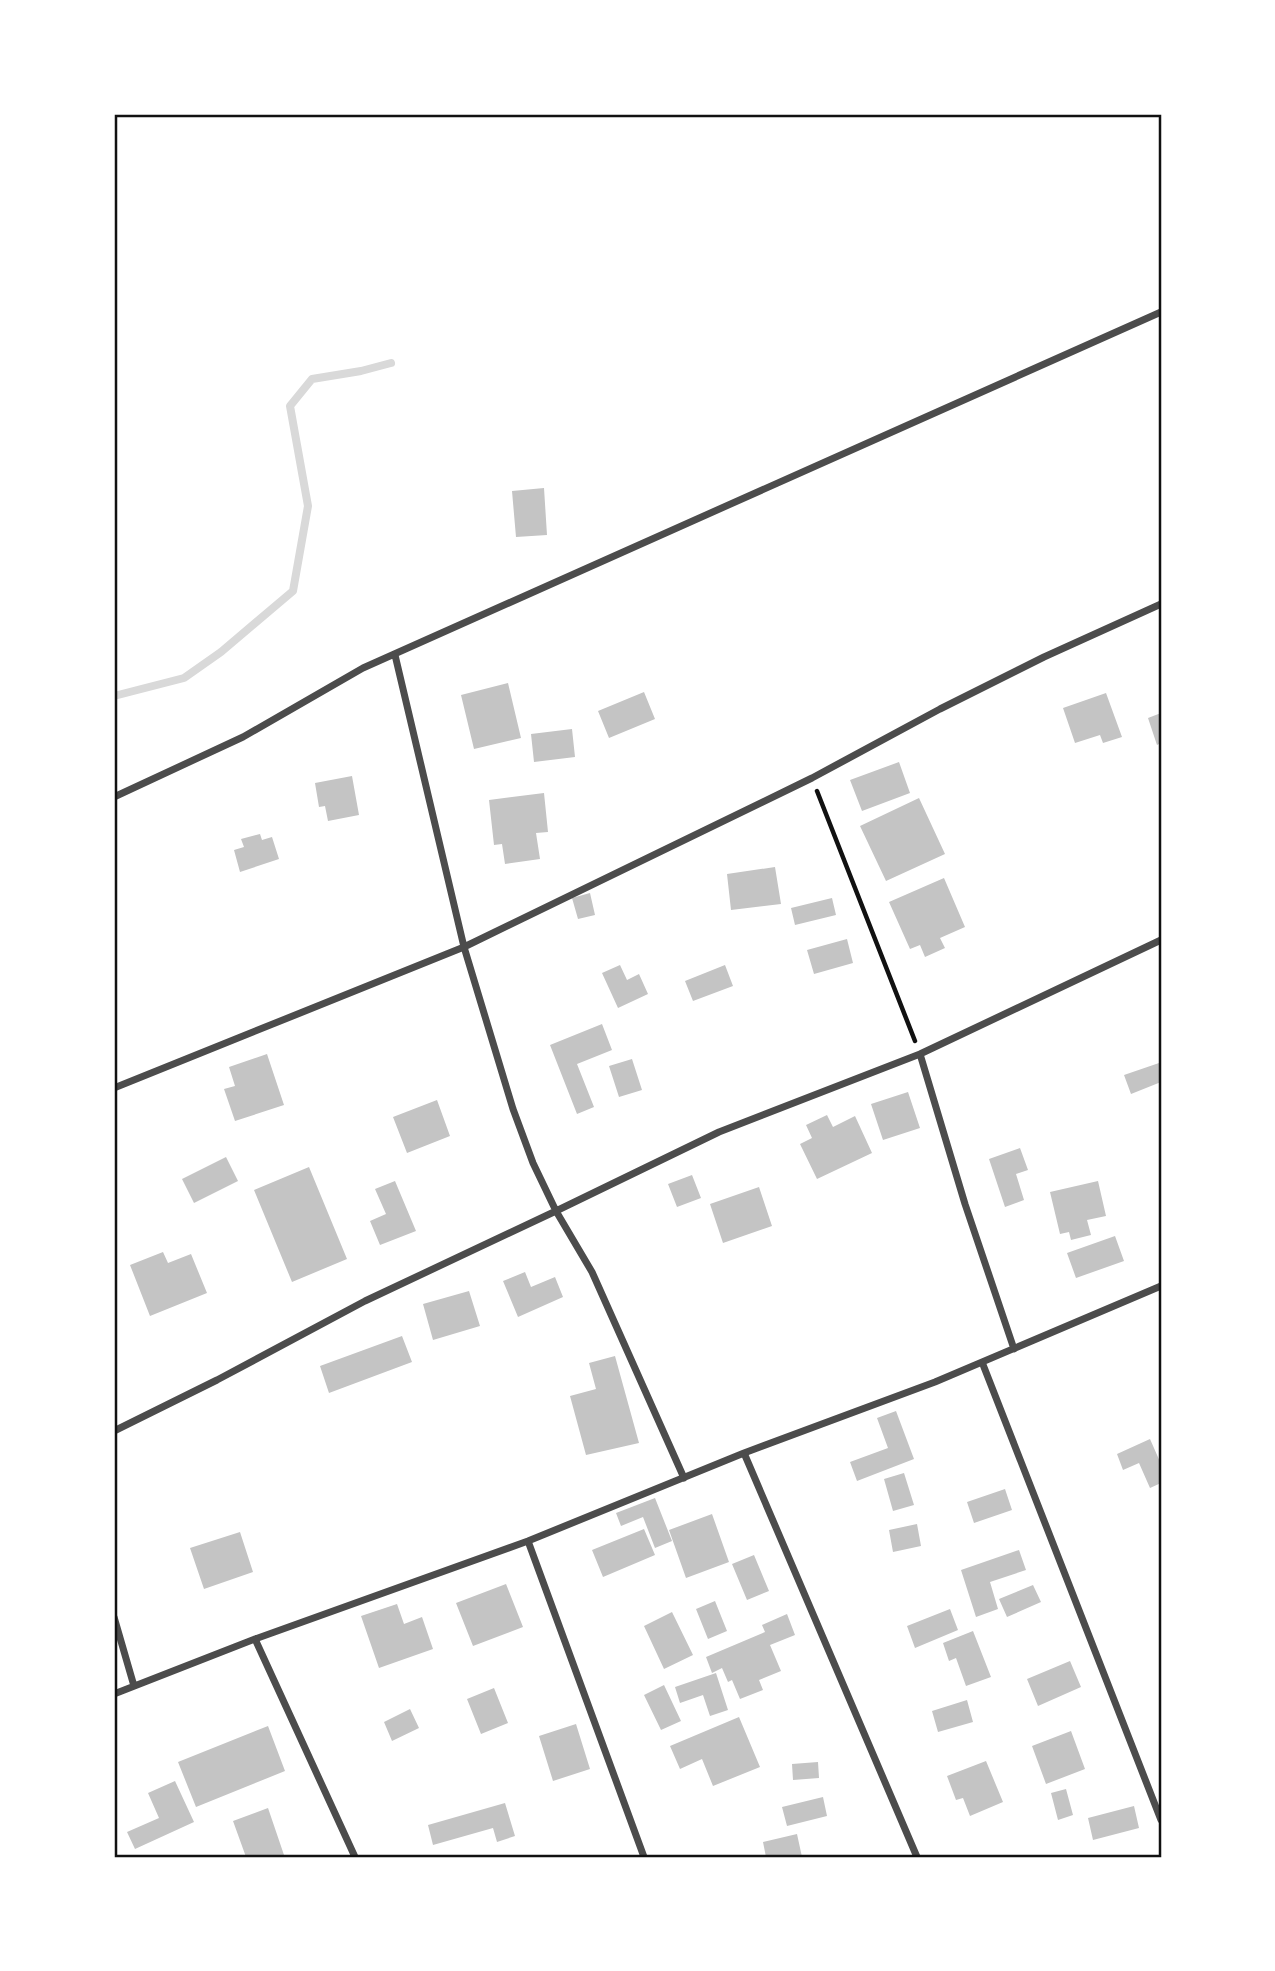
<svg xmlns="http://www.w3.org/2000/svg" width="1275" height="1971" font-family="Quicksand,sans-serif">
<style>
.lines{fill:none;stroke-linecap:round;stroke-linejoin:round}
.stream{stroke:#d9d9d9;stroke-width:8}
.building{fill:#c4c4c4}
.path{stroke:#111;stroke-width:4.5}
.minor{stroke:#4c4c4c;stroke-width:7}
.neatline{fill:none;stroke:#111;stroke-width:2.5}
</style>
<rect width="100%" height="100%" fill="#fff"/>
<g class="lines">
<path class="stream" d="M114,696l70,-18 37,-26 72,-61 15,-85 -18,-100 22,-27 49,-8 30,-8"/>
</g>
<path class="building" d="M544,488l3,47 -31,2 -4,-46z
M508,683l13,55 -47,11 -13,-54z
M644,692l11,27 -46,19 -11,-27z
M1106,693l16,44 -19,6 -3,-8 -25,8 -12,-35z
M1161,713v30l-4,2 -9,-27z
M572,729l3,28 -41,5 -3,-28z
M899,762l11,31 -48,18 -12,-31z
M352,776l7,39 -31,6 -3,-15 -6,1 -4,-24z
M544,793l4,39 -12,1 4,26 -35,5 -3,-20 -8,1 -5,-45z
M919,798l26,56 -59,27 -26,-55z
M260,834l2,6 10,-3 7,22 -39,13 -6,-22 10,-3 -3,-8z
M775,867l6,37 -50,6 -4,-36z
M944,878l21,49 -25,11 5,10 -20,9 -5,-12 -10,4 -21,-47z
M590,893l5,22 -17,4 -6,-21z
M832,898l4,17 -41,10 -4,-17z
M847,939l6,24 -39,11 -7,-24z
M620,965l7,15 12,-6 9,20 -30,14 -16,-35z
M725,965l8,21 -40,15 -8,-20z
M602,1024l10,26 -35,14 17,43 -17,7 -27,-69z
M267,1054l17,51 -49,16 -11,-32 11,-3 -6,-19z
M632,1059l10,31 -23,7 -10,-31z
M1159,1063l2,6v13l-30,12 -7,-19z
M908,1092l12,36 -37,12 -12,-36z
M437,1100l13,36 -43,17 -14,-36z
M827,1115l6,12 22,-11 17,37 -55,26 -17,-35 12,-6 -6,-13z
M1020,1148l8,22 -12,4 8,26 -19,7 -16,-48z
M226,1157l12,24 -44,22 -12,-24z
M309,1167l38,92 -55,23 -38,-92z
M692,1175l9,23 -24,9 -9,-23z
M395,1181l21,50 -36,14 -10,-24 16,-7 -11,-25z
M1098,1181l8,35 -19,4 4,15 -20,5 -2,-8 -9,2 -10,-42z
M759,1187l13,39 -49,17 -13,-39z
M1115,1236l9,25 -48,17 -9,-25z
M163,1252l5,11 23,-9 16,39 -57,23 -20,-51z
M525,1272l6,15 24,-10 8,20 -45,20 -15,-36z
M469,1291l11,35 -47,14 -10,-36z
M402,1336l10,26 -83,31 -9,-27z
M615,1356l24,87 -53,12 -16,-59 26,-7 -7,-26z
M896,1411l18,48 -57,22 -7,-19 38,-14 -11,-30z
M1150,1439l11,25v19l-11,5 -11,-25 -16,7 -6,-16z
M904,1473l10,32 -21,6 -9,-32z
M1005,1489l7,21 -38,13 -7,-21z
M655,1498l17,43 -17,7 -12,-31 -22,9 -5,-13z
M712,1514l17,48 -43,16 -17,-48z
M917,1524l4,22 -28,6 -4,-22z
M644,1529l11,26 -52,22 -11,-27z
M240,1532l13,40 -49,17 -14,-41z
M1019,1550l7,20 -36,12 8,27 -22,8 -15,-47z
M754,1555l15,36 -22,9 -15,-36z
M506,1584l17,43 -50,19 -17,-43z
M1033,1585l8,17 -34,15 -8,-18z
M715,1601l12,30 -19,8 -12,-30z
M397,1604l7,20 18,-7 11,32 -54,19 -18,-52z
M950,1609l8,21 -43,18 -8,-22z
M672,1612l21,43 -29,14 -20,-43z
M787,1614l8,21 -25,10 11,26 -22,9 4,10 -23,9 -8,-19 -4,2 -6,-14 -10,5 -6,-16 59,-25 -3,-7z
M973,1631l18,46 -25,9 -10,-28 -7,3 -6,-18z
M1070,1661l11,26 -43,19 -11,-27z
M716,1673l12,37 -18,6 -7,-21 -23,8 -5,-16z
M664,1685l17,36 -20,9 -17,-35z
M494,1688l14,35 -27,11 -14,-35z
M967,1700l6,22 -35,10 -6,-21z
M410,1709l9,19 -27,13 -8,-19z
M739,1717l21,50 -47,19 -11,-27 -22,10 -10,-23z
M576,1724l14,45 -37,12 -14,-45z
M268,1726l17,45 -89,36 -18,-45z
M1071,1731l14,38 -39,15 -14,-38z
M986,1761l17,41 -33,14 -7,-18 -7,2 -9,-24z
M818,1762l1,16 -26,2 -1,-16z
M175,1781l19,41 -59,27 -8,-17 32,-14 -11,-25z
M1066,1789l7,26 -15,5 -7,-27z
M823,1797l4,19 -40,10 -5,-19z
M505,1803l10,33 -18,6 -4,-14 -60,17 -5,-20z
M1134,1806l5,22 -46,12 -5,-22z
M268,1808l16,47 -7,2h-31l-13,-36z
M797,1834l5,23h-36l-3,-15z"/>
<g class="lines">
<path class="path" d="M817,791l98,250"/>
<path class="minor" d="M395,655l69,292 49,162 20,54 23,48 36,61 92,206
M114,797l129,-60 120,-69 798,-356
M920,1054l45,150 49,145
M114,1088l350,-141 348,-169 128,-69 104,-52 117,-53
M982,1362l179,458
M114,1431l103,-51 148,-79 191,-90 163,-79 201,-78 241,-114
M744,1453l173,404
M528,1541l116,316
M114,1617l20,69
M255,1639l100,218
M114,1694l141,-55 273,-98 216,-88 191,-71 226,-96"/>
</g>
<rect width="1275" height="1971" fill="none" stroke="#ffffff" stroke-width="231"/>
<rect x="116" y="116" width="1044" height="1740" class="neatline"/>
</svg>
